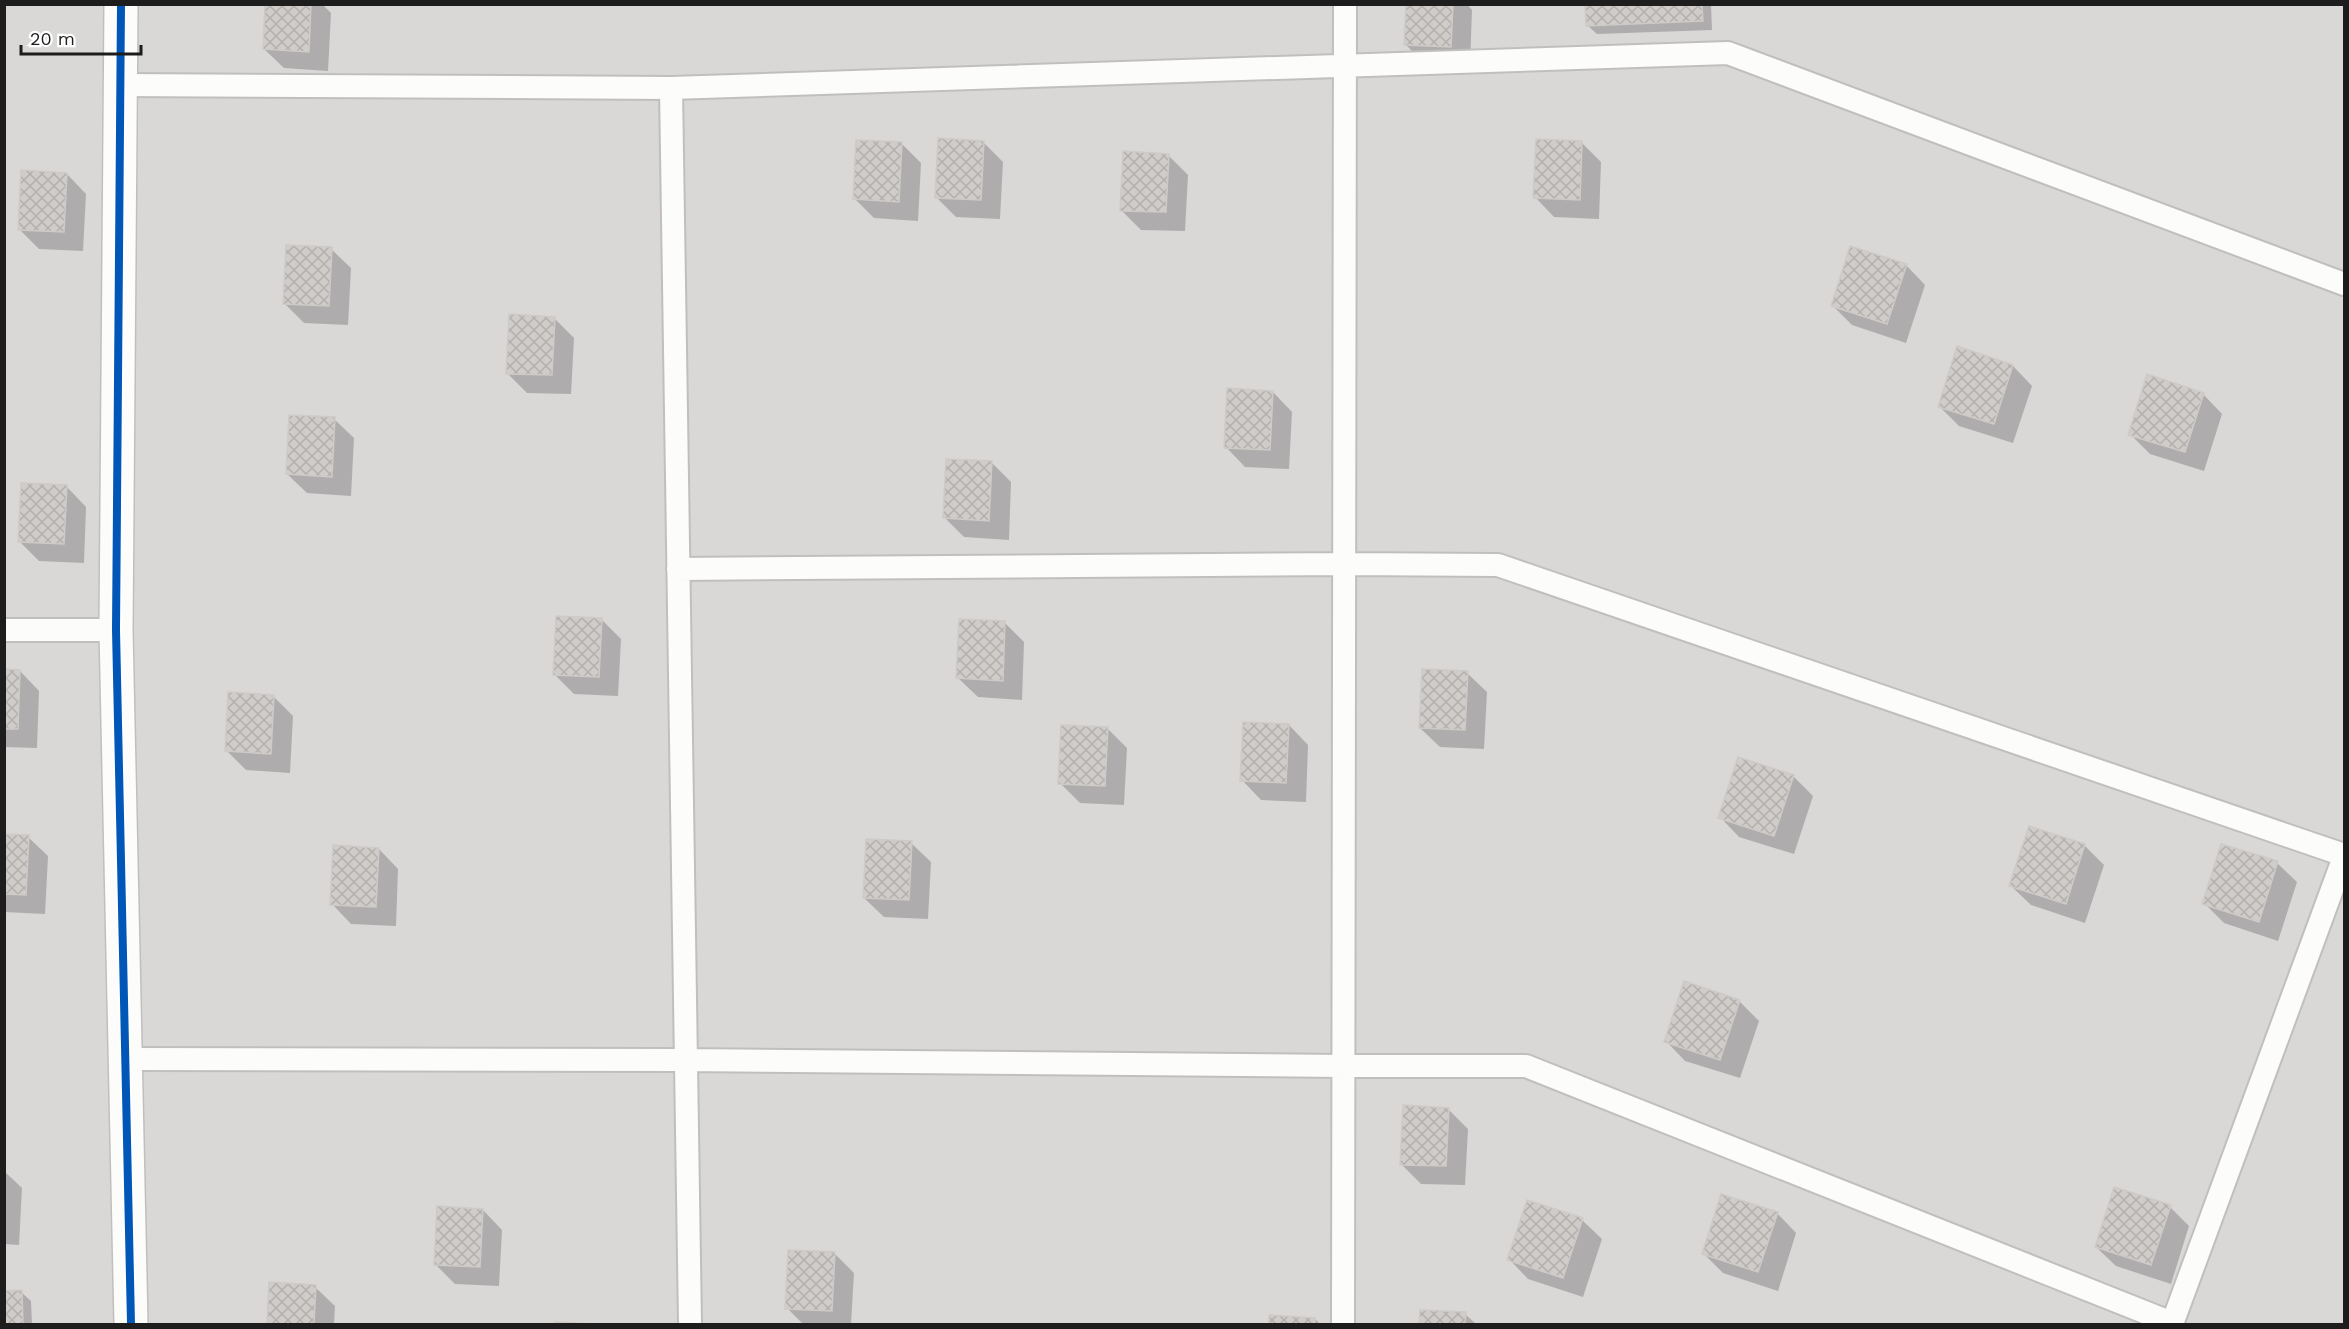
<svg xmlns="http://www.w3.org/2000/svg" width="2349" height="1329" font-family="'Work Sans',sans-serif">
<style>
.residential{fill:#dad8d7}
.shadow{fill:#0003}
.building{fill:url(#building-cross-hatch);stroke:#cecac7;stroke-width:1.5}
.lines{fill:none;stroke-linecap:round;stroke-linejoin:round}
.service-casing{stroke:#c1bfbe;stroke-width:26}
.minor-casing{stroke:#c1bfbe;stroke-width:36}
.service{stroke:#fcfcfb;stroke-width:22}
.minor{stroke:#fcfcfb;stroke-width:33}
.cycleway-casing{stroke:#fff;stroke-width:11}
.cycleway{stroke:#0057b8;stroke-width:8}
</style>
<defs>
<pattern id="building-cross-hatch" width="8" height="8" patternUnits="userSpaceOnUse" patternTransform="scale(1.5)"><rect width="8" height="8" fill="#d0ccca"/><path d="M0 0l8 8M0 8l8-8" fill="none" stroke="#b2afad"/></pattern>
</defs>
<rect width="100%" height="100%" fill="#ebe8e5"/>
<path class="residential" d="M5,5h2339v1319h-2339z"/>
<path class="shadow" d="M266,4h56l9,9 -3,58 -44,-3 -20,-19z
M1408,4h59l5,6 -2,56 -45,-2 -19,-19z
M1586,4h125l1,26 -115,4 -10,-9z
M983,142l20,20 -3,57 -44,-2 -20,-20z
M1582,143l19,19 -2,57 -45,-2 -19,-20z
M902,144l19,19 -3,58 -44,-3 -19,-19z
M1168,155l20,20 -3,56 -44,-1 -20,-20z
M67,174l19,20 -3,57 -44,-2 -20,-20z
M331,249l20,19 -3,57 -44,-2 -20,-20z
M1906,265l19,20 -19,58 -54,-18 -20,-20z
M554,318l20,20 -3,56 -44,-1 -20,-20z
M2013,366l19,20 -19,57 -54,-17 -20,-20z
M1273,392l19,20 -3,57 -44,-2 -19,-20z
M2203,394l19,20 -18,57 -54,-17 -20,-20z
M334,419l20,19 -3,58 -44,-3 -20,-19z
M992,463l19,19 -2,58 -45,-3 -19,-19z
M67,487l19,20 -2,56 -45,-2 -19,-19z
M601,619l20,20 -3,57 -44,-2 -20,-20z
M1005,623l19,19 -2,58 -44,-3 -20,-19z
M4,671h16l19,20 -2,57 -33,-1z
M1467,673l20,19 -3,57 -44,-2 -20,-19z
M273,696l20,20 -3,57 -44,-3 -20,-20z
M1289,725l19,20 -2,57 -45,-2 -19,-20z
M1107,728l20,20 -3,57 -44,-2 -20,-20z
M1793,776l20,20 -19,58 -55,-17 -19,-20z
M4,836l24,1 20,19 -3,58 -41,-2z
M911,843l20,19 -3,57 -44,-2 -20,-19z
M2084,845l20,20 -19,58 -54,-18 -20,-19z
M379,849l19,20 -2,57 -45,-2 -19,-20z
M2277,863l20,19 -19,59 -54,-18 -20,-20z
M1739,1001l20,20 -19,57 -55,-17 -19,-20z
M1448,1109l20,20 -3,56 -44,-1 -20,-20z
M4,1171l18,17 -3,57 -15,-1z
M2170,1207l19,19 -18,58 -55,-18 -20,-19z
M483,1210l19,20 -3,56 -44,-2 -20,-20z
M1777,1213l19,20 -18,58 -55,-18 -19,-19z
M1582,1220l20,19 -19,58 -55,-18 -19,-20z
M834,1253l20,20 -3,51h-48l-16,-16z
M271,1284l44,3 20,19 -1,18h-65z
M4,1292h17l10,9 1,23h-28z
M1421,1311l44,3 11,10h-56z
M1271,1317l44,2 5,5h-50z"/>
<path class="building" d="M265,4h46l-2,48 -46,-3z
M1406,4h47l-2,43 -47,-2z
M1585,4h117l1,17 -117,5z
M938,138l46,3 -3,59 -46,-2z
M1536,139l46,2 -2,59 -47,-2z
M856,140l46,2 -3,60 -46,-3z
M1123,151l46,3 -3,58 -46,-1z
M21,170l46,3 -3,59 -46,-2z
M286,245l46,2 -3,59 -46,-2z
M1850,246l57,18 -20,60 -56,-18z
M509,314l46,3 -3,58 -46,-1z
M1957,346l56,19 -19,59 -56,-17z
M2147,374l57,19 -19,59 -57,-17z
M1227,388l46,3 -3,59 -46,-2z
M289,415l46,2 -3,60 -46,-3z
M946,459l46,2 -3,60 -46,-3z
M21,483l46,2 -3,59 -46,-2z
M556,616l46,2 -3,59 -46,-2z
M959,619l46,2 -2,60 -47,-3z
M4,669l16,1 -2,59h-14z
M1422,669l46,2 -3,59 -46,-2z
M228,692l46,3 -3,59 -46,-3z
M1243,722l46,2 -3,59 -46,-2z
M1061,725l47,2 -3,59 -47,-2z
M1738,757l56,18 -20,61 -56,-18z
M2029,826l56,18 -19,60 -57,-18z
M4,834l25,1 -3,60 -22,-1z
M866,839l46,2 -3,59 -46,-2z
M2221,844l57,17 -19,61 -57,-18z
M333,845l46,3 -3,59 -46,-2z
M1684,981l56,19 -20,60 -56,-18z
M1403,1105l46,3 -3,58 -46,-1z
M2114,1187l57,18 -20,60 -56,-18z
M1721,1194l57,18 -20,60 -56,-18z
M1527,1200l56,18 -20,60 -56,-18z
M437,1206l46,3 -3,58 -46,-2z
M788,1250l47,2 -3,59 -47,-2z
M269,1282l47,3 -2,39h-47z
M22,1290l1,34h-19v-33z
M1420,1310l46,2 -1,12h-46z
M1269,1315l46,3v6h-46z
M555,1322l41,2h-41z"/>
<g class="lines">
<defs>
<path id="service" d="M120,85l551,3 1057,-35 616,231
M671,88l19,1236
M678,569l667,-5 153,1 846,290
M4,630h112
M125,1059l561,1 658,6h182l646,257
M1343,1324l2,-1320
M2172,1324l172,-467"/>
<path id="minor" d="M121,4l-5,626 15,694"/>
</defs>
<use href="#service" class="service-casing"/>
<use href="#minor" class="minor-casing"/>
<use href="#service" class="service"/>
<use href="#minor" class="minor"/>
<defs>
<path id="cycleway" d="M121,4l-5,626 15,694"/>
</defs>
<use href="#cycleway" class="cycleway-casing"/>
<use href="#cycleway" class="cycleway"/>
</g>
<rect width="2349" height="1329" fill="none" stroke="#1d1d1d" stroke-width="12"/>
<path d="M21 45v9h120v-9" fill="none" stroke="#1d1d1d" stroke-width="3"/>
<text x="30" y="45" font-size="18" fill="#1d1d1d" stroke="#ffffff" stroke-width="4.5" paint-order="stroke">20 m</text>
</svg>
